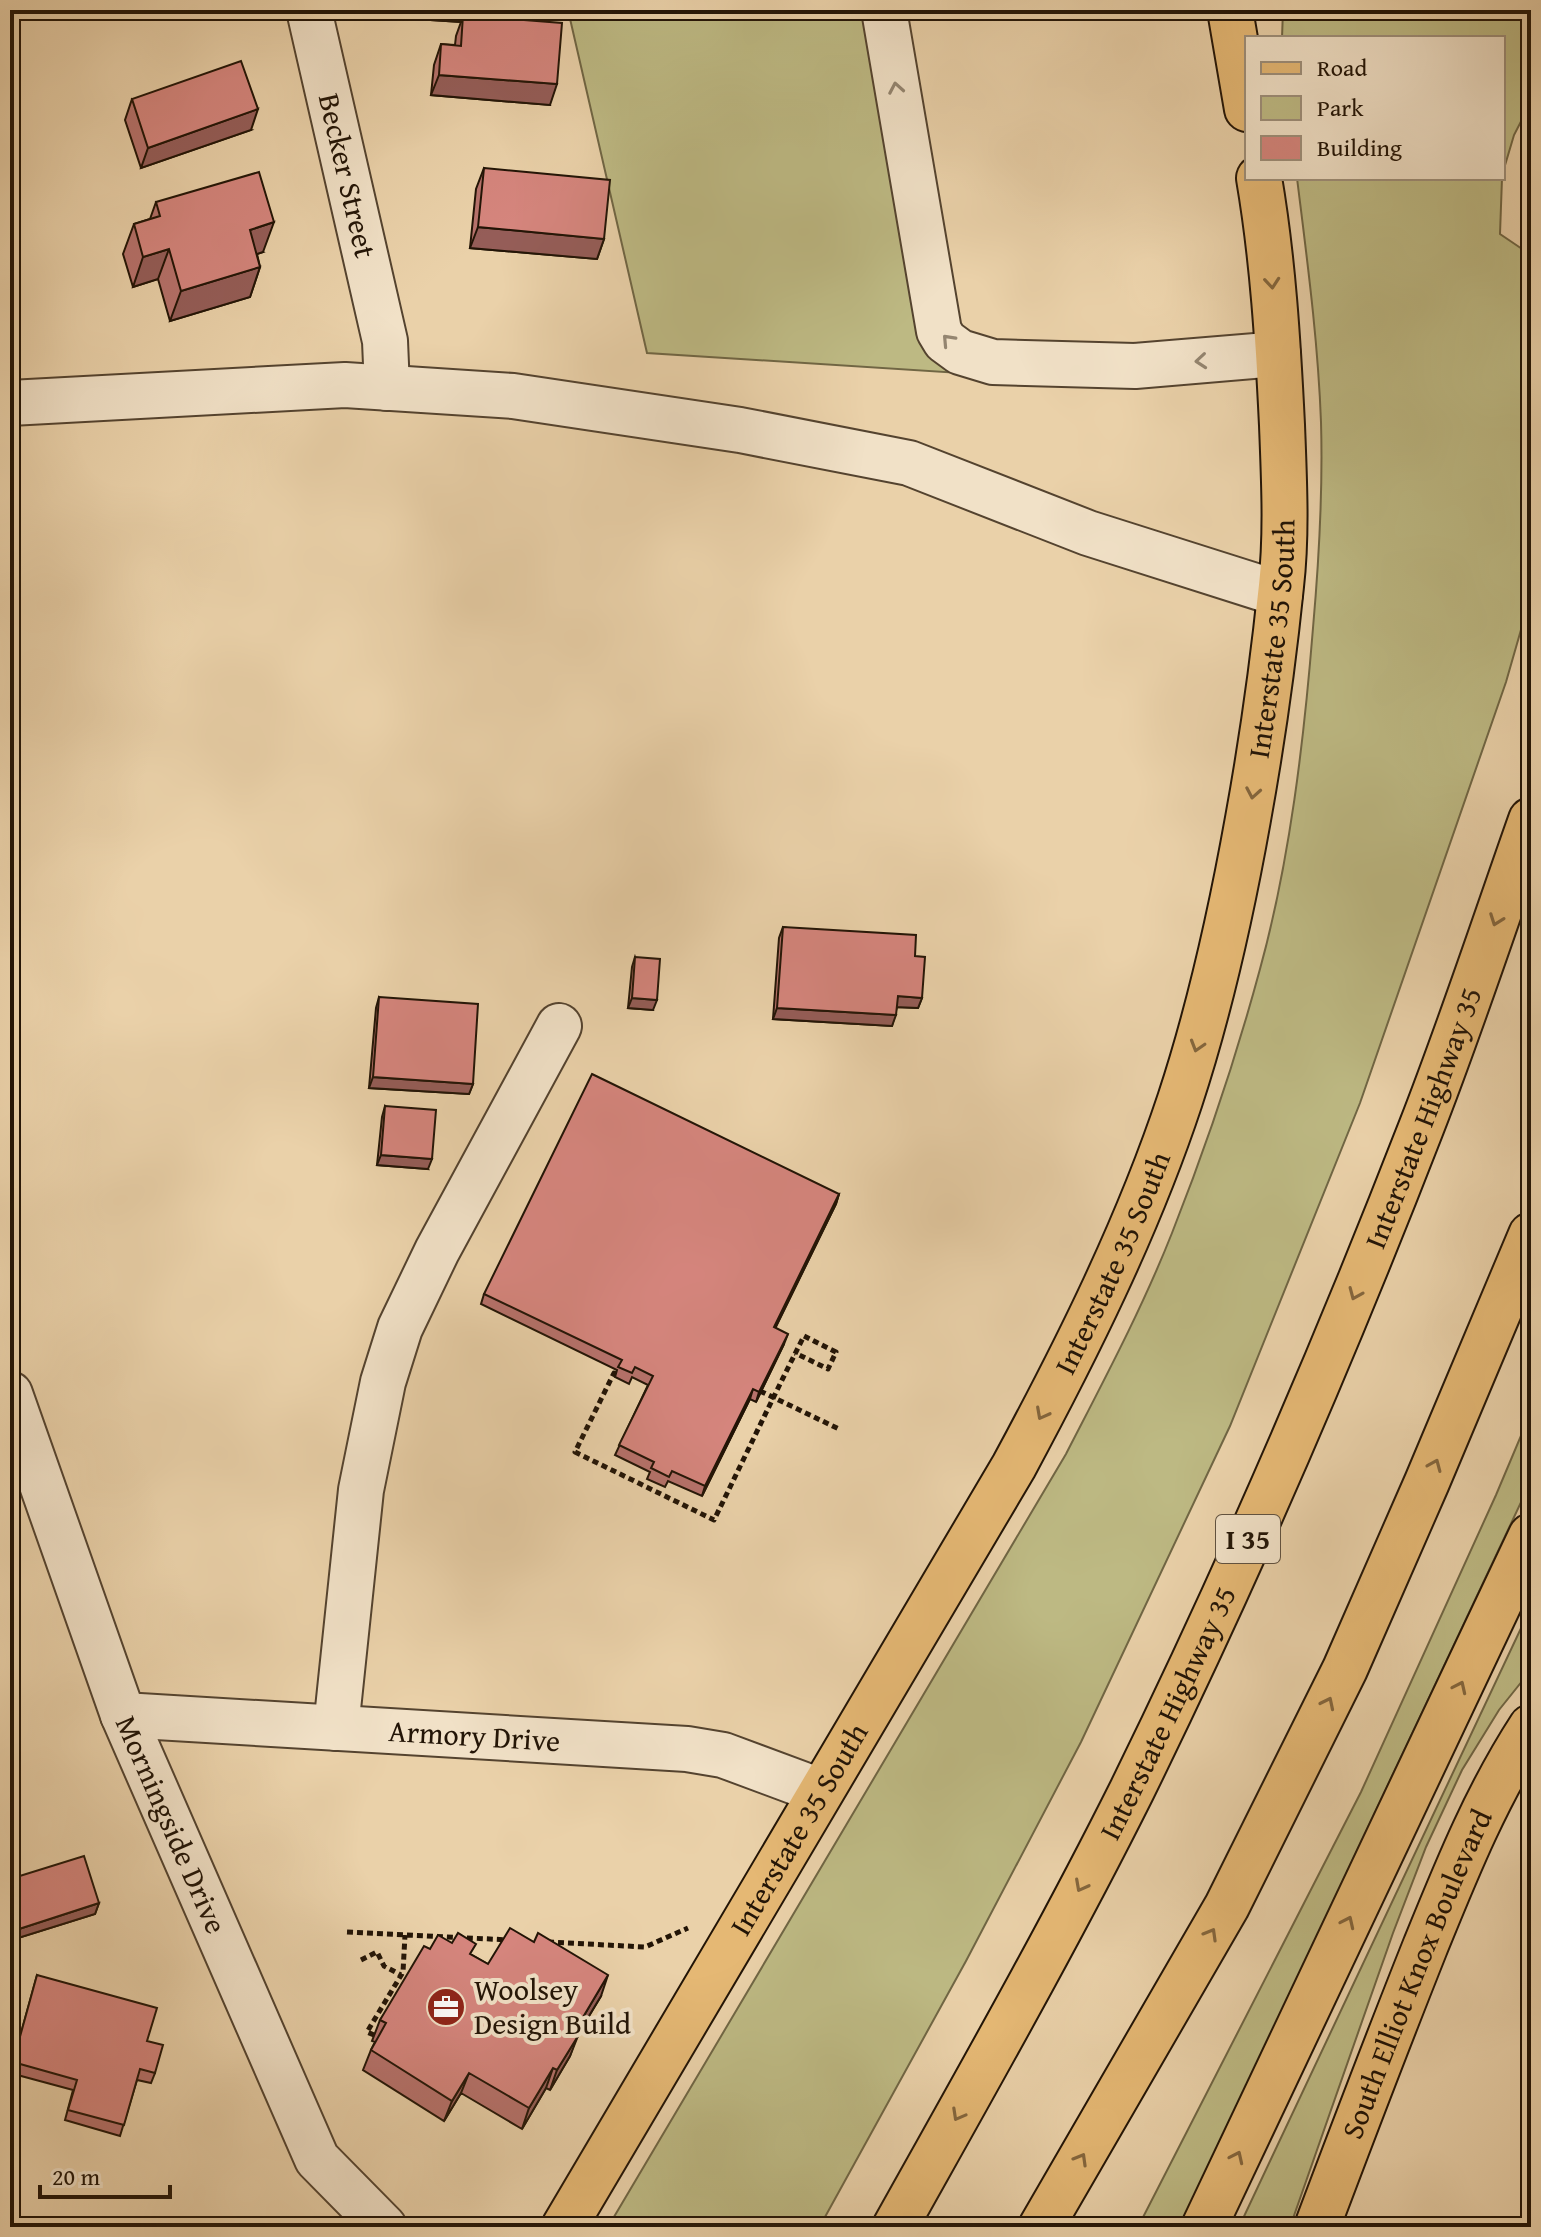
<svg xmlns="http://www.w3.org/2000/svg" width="1541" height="2237" font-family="'Gentium Book Plus',serif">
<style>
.green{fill:#bdb983;stroke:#706644;stroke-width:2}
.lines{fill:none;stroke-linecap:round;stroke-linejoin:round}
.minor-casing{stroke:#54432f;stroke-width:48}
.major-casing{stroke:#221406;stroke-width:48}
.highway-casing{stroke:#221406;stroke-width:48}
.path{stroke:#221406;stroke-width:5;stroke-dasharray:6 4;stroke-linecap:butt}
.minor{stroke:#f1e1c7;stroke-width:44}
.major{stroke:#e5b874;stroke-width:44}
.highway{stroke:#e5b874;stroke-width:44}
.wall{fill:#b7726c;stroke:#221406;stroke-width:2}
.shaded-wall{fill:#955d58;stroke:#221406;stroke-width:2}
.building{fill:#d5857d;stroke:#221406;stroke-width:2}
.oneway{stroke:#948570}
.oneway2{stroke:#84663d}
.labels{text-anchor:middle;stroke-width:8;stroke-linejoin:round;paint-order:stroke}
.shield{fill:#f1e1c7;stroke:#605240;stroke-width:2}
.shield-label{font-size:28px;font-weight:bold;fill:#221406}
.street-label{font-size:30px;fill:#221406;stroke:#f1e1c7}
.poi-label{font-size:30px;fill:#221406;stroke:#f1e1c7;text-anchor:start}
</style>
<rect width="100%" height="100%" fill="#ead1a9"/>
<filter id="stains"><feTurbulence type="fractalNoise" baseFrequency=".0025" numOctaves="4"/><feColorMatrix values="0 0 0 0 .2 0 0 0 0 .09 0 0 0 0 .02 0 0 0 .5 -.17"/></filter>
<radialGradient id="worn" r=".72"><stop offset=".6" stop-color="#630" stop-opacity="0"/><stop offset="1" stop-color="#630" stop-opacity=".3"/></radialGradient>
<path class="green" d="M568,10h301v10l106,354 -328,-21z
M1283,10h248v92l-17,33 -11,37v-134h-221z
M1297,178h205l-2,56 31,21v340l-25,87 -146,421 -130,323 -149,316 -115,219 -141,256 -6,10h-211l458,-773c37,-72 76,-145 106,-221 34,-86 64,-175 88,-264 30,-109 44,-229 53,-341 6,-68 10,-138 8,-206 -3,-82 -14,-163 -24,-244z
M1531,1412v69l-351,746h-42l223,-435 135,-297z
M1531,1607v63l-32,40 -37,60 -36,77 -33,86 -103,294h-51z"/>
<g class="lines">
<defs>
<g id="minor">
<path id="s1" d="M309,10l76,331 2,47"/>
<path d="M884,10l55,321 6,10 15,11 33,10 142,4 143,-12"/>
<path d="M10,403l335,-18 168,11 227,34 169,33 179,70 192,61"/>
<path id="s2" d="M10,1394l113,321 194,444 67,68"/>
<path id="s3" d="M123,1715l564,34 36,6 97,36"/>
<path d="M336,1728l25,-238 22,-108 17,-54 37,-77 122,-225"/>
</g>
<g id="major">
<path d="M1230,10l17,99"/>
<path id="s4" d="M564,2227l450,-761c63,-117 124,-239 166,-366 30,-91 51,-186 68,-281 14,-77 25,-155 33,-233 6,-52 3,-108 1,-161 -4,-82 -9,-165 -23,-247"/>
<path d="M1204,2227l327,-691"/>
<path id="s5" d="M1317,2227c35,-93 71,-187 108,-280 31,-76 61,-151 106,-220"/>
</g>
<g id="highway">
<path id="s6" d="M895,2227c81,-145 163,-289 237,-437 106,-216 202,-438 289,-662 40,-102 74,-206 110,-308"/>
<path d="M1041,2227l186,-321 118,-237 82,-187 104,-247"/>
</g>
</defs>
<use href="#minor" class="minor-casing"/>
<use href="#major" class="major-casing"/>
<use href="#highway" class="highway-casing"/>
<path class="path" d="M616,1374l-2,-1 -39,79 139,68c30,-61 59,-123 90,-184l32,16 -8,17 -33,-16
M760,1391l81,39
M347,1932l163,8
M548,1942l97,5 43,-19
M361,1960l16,-8 7,14 17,9
M374,2035l-7,-3 36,-60 2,-37"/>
<use href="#minor" class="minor"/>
<use href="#major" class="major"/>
<use href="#highway" class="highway"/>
</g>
<path class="wall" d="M417,10h114l-4,10 23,85 -119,-10 3,-30 7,-21 14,1 1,-9 5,-14 -45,-3z
M132,99l119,31 -110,38 -16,-48z
M484,168l120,71 -7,20 -127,-11 6,-59z
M156,202l107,50 -6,2 3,13 -10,30 -80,24 -12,-42 -25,8 -10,-33 11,-30 16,-5z
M783,927l132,29 7,42 -4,10 -21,-1 -5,19 -119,-7 6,-81z
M635,957l18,53 -25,-2 4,-41z
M379,997l94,87 -4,10 -100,-6 7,-80z
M385,1106l43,63 -51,-4 5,-48z
M839,1194l-3,10 -61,124 9,16 -28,58 -6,-3 -48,97 -34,-15 -3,6 -18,-8 3,-7 -35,-17 33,-70 -16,-8 -3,7 -14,-7 2,-7 -136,-66 3,-10z
M10,1879l89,24 -4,11 -80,25 -5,-15z
M430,1949l42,6 16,9 113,32 -24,40 -7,20 -20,34 -4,-2 -24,41 -61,-36 -17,28 -81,-51 8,-20 4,-8 -3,-1 8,-21z
M37,1975l110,66 8,32 -4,10 -14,-3 -17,56 -55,-16 8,-30 -63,-17z"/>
<path class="shaded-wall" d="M419,10h112l-6,18 -62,-13 -2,7 -45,-3z
M439,75l118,9 -7,21 -119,-10z
M258,109l-7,21 -110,38 7,-20z
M274,222l-11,30 -24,8 11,-30z
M478,227l126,12 -7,20 -127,-11z
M169,249l-11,30 -25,8 10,-30z
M260,267l-10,30 -80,24 11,-30z
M898,996l24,2 -4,10 -24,-1z
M632,998l25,2 -4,10 -25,-2z
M777,1008l119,7 -4,11 -119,-7z
M373,1077l100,7 -4,10 -100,-6z
M381,1155l51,4 -4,10 -51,-4z
M839,1194l-3,10 -65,133 3,-10z
M788,1334l-4,10 -28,58 3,-10z
M753,1389l-3,10 -48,97 3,-10z
M99,1903l-4,11 -80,25 4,-10z
M608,1975l-7,21 -35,58 7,-20z
M578,2036l-8,20 -20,34 7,-20z
M553,2068l-7,20 -24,41 7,-21z
M469,2073l-8,20 -17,28 8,-20z"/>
<path class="building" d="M463,15l99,8 -5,61 -118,-9 2,-31 20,2z
M241,61l17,48 -110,39 -16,-49z
M484,168l126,12 -6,59 -126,-12z
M259,172l15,50 -24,8 10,37 -79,24 -12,-42 -26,8 -9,-33 26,-8 -4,-14z
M783,927l133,8 -1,21 10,1 -3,41 -24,-2 -2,19 -119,-7z
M635,957l25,2 -3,41 -25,-2z
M379,997l99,7 -5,80 -100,-7z
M592,1074l247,120 -65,133 14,7 -29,58 -6,-3 -48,97 -33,-15 -3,6 -18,-9 3,-6 -35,-17 34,-69 -18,-9 -3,6 -14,-6 4,-7 -138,-66z
M385,1106l51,4 -4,49 -51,-4z
M84,1856l15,47 -80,26 -9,-28v-22z
M510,1928l24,14 4,-9 70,42 -35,59 5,2 -21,34 -4,-2 -24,40 -60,-35 -17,28 -81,-51 15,-27 -6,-3 44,-74 6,3 8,-14 14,8 6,-10 18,11 -6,10 18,10z
M37,1975l120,33 -10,33 16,4 -8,28 -15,-4 -16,56 -56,-15 9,-30 -64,-18z"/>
<defs><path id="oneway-chevron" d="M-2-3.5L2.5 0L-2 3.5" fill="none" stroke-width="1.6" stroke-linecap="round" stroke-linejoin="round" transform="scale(2)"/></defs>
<g class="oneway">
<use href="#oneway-chevron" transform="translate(896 88) rotate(-100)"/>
<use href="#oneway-chevron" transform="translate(948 340) rotate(-133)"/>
<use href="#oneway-chevron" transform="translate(1201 361) rotate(175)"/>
</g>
<g class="oneway2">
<use href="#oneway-chevron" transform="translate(1272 283) rotate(85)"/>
<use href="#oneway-chevron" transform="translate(1253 793) rotate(100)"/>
<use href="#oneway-chevron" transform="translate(1496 920) rotate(110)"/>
<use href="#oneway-chevron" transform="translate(1197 1046) rotate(107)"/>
<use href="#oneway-chevron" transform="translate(1355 1294) rotate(113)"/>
<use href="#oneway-chevron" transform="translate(1042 1414) rotate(118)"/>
<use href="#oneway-chevron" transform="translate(1435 1465) rotate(-67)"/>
<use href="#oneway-chevron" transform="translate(1460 1687) rotate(-65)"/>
<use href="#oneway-chevron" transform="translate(1328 1703) rotate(-64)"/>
<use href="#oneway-chevron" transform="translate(1081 1886) rotate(118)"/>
<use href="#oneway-chevron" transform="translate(1348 1922) rotate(-65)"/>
<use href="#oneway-chevron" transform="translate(1211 1934) rotate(-60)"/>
<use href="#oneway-chevron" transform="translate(958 2115) rotate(119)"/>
<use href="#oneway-chevron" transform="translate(1237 2157) rotate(-65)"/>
<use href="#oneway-chevron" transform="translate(1081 2159) rotate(-60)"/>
</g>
<defs>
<symbol id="office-disc" viewBox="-11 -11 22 22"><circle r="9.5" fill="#8f2418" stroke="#f1e1c7"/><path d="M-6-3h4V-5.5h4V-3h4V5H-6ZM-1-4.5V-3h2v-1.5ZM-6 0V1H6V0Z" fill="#fff"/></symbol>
</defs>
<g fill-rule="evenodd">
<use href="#office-disc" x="424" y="1985" width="44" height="44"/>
</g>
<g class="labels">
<rect class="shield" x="1216" y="1515" width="64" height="48" rx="6"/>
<g class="shield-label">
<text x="1248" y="1549">I 35</text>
</g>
<g class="street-label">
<text dy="10" stroke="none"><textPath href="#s1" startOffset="170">Becker Street</textPath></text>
<text dy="10" stroke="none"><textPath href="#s4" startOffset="1758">Interstate 35 South</textPath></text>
<text dy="10" stroke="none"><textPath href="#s6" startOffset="1230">Interstate Highway 35</textPath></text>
<text dy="10" stroke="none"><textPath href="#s4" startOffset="1110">Interstate 35 South</textPath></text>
<text dy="10" stroke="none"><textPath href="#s6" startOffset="582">Interstate Highway 35</textPath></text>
<text dy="10" stroke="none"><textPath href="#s3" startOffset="352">Armory Drive</textPath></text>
<text dy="10" stroke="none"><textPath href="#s2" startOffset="460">Morningside Drive</textPath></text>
<text dy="10" stroke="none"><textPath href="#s4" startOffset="462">Interstate 35 South</textPath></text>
<text dy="10" stroke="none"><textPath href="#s5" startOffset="272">South Elliot Knox Boulevard</textPath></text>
</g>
<g class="poi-label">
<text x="474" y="2000">Woolsey<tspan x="474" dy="34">Design Build</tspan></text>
</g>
</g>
<rect width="1541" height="2237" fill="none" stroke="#ead1a9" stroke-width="40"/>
<rect x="12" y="12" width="1517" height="2213" fill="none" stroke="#221406" stroke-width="4"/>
<rect x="20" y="20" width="1501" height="2197" fill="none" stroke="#221406" stroke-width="2"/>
<rect x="1245" y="36" width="260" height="144" fill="#f1e1c7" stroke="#9e8f7a" stroke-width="2"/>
<rect x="1261" y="62" width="40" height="12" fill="#e5b874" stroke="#9e8f7a" stroke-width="2"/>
<text x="1317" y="76" font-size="24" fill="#221406">Road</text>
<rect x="1261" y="96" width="40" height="24" fill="#bdb983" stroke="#9e8f7a" stroke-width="2"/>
<text x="1317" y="116" font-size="24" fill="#221406">Park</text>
<rect x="1261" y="136" width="40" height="24" fill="#d5857d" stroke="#9e8f7a" stroke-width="2"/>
<text x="1317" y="156" font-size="24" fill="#221406">Building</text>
<path d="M40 2185v12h130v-12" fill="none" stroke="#221406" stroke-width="4"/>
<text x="52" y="2185" font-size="24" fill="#221406" stroke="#f1e1c7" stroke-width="6" paint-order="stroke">20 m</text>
<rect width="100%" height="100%" filter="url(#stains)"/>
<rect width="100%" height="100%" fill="url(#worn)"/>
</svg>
